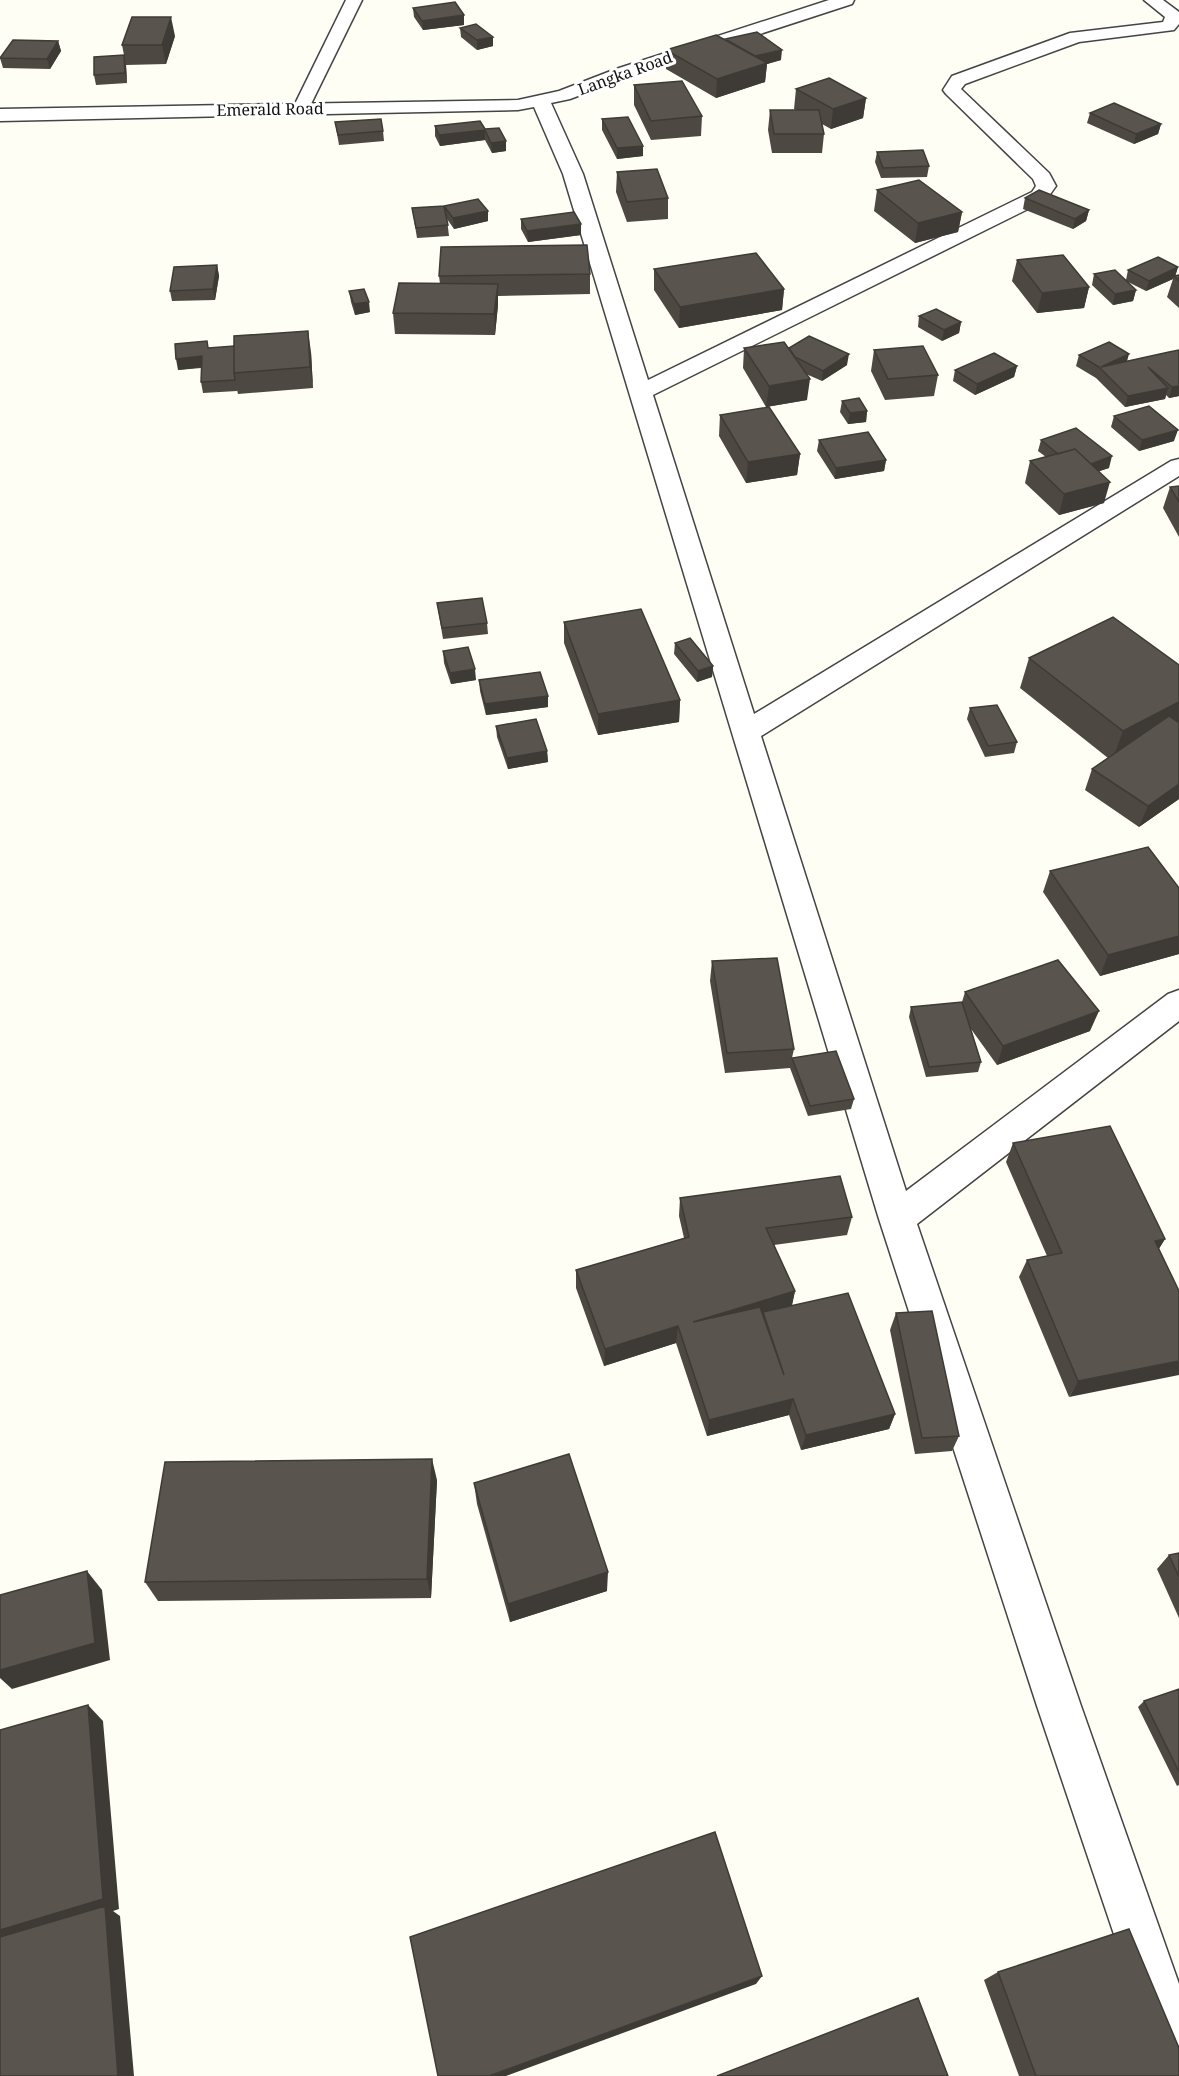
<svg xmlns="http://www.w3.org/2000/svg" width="1179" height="2076" font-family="'Noto Serif',serif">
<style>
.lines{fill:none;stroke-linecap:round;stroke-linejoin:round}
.lane-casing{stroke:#444;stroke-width:3}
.street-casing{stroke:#444;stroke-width:3}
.lane{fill:#fff;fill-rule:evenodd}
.street{fill:#fff;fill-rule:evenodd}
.wall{fill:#4d4842}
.shaded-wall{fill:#3e3b36}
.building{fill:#59544d;stroke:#3e3b36;stroke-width:1.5}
.labels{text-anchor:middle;stroke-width:6;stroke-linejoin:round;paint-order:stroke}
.far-street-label{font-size:16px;fill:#111;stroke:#fff}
</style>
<rect width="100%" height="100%" fill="#fefef5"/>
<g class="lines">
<defs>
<path id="lane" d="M346,0h16l-53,108 -8,5 -6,-1 -2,-4z"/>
<path id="street" d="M829,0h25l-2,4 -224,73 -58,22 -19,4 32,71 65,206 384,-188 4,-6 -3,-7 -87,-85 -3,-4 9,-14 118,-43 93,-11 2,-5 -21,-17h19l16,12v12l-5,6 -95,12 -114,42 -4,5 88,84 7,13 -10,14 -393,195 101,319 417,-253 8,-2v17l-418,260 145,455 262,-197 11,-4v31l-262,203 164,482 98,278v92l-17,-6 -8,-17 -117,-347 -158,-487 -316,-1045 -29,-67 -16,3 -518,11v-12l518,-9 41,-9 57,-22z"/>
</defs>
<use href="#lane" class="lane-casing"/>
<use href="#street" class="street-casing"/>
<use href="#lane" class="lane"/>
<use href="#street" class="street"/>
</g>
<path class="wall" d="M413,8l51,7v10l-41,5 -9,-13z
M460,28l33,18 -16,4 -16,-13z
M175,36l-9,28 -40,1 1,18 -31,2 -2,-10 30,-20 -2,-10z
M725,40l56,20 -14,4 -2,18 -49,16 -50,-29v-19z
M58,41l3,10 -11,18 -47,-1 -3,-10z
M634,85l68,31 -1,20 -50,4 -17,-35z
M796,89l70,9 -3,20 -32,11 -9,-5 2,10 -2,19h-50l-4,-23 2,-20h26l-2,-1z
M1090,113l71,11 -3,10 -24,10 -47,-21z
M602,119l41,27v10l-26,3 -15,-29z
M335,122l48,9 1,10 -45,4z
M435,126l50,3 21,12v10l-14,2 -7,-13 -45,6 -5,-10z
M877,152l52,14 -2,11 -46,1 -6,-16z
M617,172l51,26v21l-41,3 -11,-30z
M877,190l85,22 -4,20 -43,11 -41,-32z
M1025,198l64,12 -3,11 -13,8 -50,-20z
M444,206l44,5v10l-34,8 -7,-10 2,17 -32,2 -5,-30z
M521,219l60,16 -53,7 -7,-13z
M1017,260l72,27 -5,21 -47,5 -25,-32z
M217,265l2,11 -4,24 -43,1 -2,-10z
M1178,267l-3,9 4,-1v33l-12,-11 6,-18 -27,12 -18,-9 8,8 -3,11 -20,4 -21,-20 2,-11 32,6 2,-10z
M654,269l130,20 -2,21 -103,18 -25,-38z
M590,274v20l-92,2v9l-3,30 -100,-1 -2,-21 47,-29 -1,-8z
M349,291l21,21 -15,3 -4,-13z
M919,316l42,6 -2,11 -17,8 -24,-14z
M208,348l103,4 2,36 -75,6 -1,-4v1l-34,2 -2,-11v-14l-23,2z
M744,348h45l58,17 -25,16 -16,-7 1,26 -41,7 -23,-39z
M874,350l64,25 -4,21 -49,4 -14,-29z
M1179,350v46l-10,2 -3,-3 -1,4 -40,8 -29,-29 -20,-12 3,-11 48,6z
M1017,366l-3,11 -39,18 -22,-14 2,-11z
M842,401l25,10 -1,11 -18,2 -8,-12z
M720,415l80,39 -3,21 -51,8 -27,-47z
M1114,416l60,25 -35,10 -28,-24z
M819,440l67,20 -2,11 -49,8 -18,-28z
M1041,440l68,28 -11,3 6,32 -45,12 -34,-32 5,-22 16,-4 -8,-6z
M1179,486v51l-16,-29 7,-21z
M437,603l50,20 1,11 -45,5z
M564,622l116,78 -1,22 -81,13 -34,-92z
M675,643l38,23 -1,11 -15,5 -23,-28z
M443,651l33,29 -25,4 -7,-21z
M1029,658l150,7v134l-40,28 -54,-37 7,-21 16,-11 -88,-70z
M479,680l69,27 -62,8 -6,-24z
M970,708l47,34 -3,11 -29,4 -18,-38z
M496,726l51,25 1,11 -40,7 -11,-32z
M1050,871l129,17v66l-79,22 -57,-84z
M712,961l82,88 -2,9 62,41 -3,10 -43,7 -18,-48 -65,5 -15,-92z
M965,992l125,39 -93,34 -26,-36 10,33 -3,10 -52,5 -17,-60 2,-10 51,-5z
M1013,1143l152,96 -96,158 -50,-120 8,-17 20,-4 -41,-94z
M680,1198l172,19 -5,18 -73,10 21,46 -3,15 103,108 -6,15 -88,21 -12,-35 -82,21 -31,-93 -72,23 -28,-78v-18l108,-32 -5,-22z
M896,1313l63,123 -7,15 -37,3 -25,-124z
M437,1480l-6,118 -273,3 -13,-19z
M474,1483l133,108 -97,31 -33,-118z
M1179,1553v65l-22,-49 12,-14z
M1179,1689v96l-2,1 -39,-79 6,-6z
M998,1972l181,104h-160l-35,-96z"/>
<path class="shaded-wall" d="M464,15v10l-41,5 -1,-9z
M171,17l4,19 -9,28 -4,-19z
M493,37v9l-16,4v-10z
M58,41l3,10 -11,18 -3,-10z
M782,50l-1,10 -14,4 -2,18 -49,16 1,-19 32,-21z
M124,55l2,10 1,18 -2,-10z
M866,98l-3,20 -32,11 2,-20z
M1161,124l-3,10 -24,10 2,-10z
M485,130v10l-45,6 -1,-11z
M506,141v10l-14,2 -1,-10z
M643,146v10l-26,3v-11z
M1089,210l-3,11 -13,8 2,-10z
M488,211v10l-34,8 -1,-11z
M962,212l-4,20 -43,11 3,-20z
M581,224v11l-53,7 -1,-11z
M217,265l2,11 -4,24 -2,-11z
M1178,267l-3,10 -1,-1 -1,3 -27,12 3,-10z
M498,284v21l-3,30 -1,-21z
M1089,287l-5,21 -47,5 5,-20z
M784,289l-2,21 -103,18 1,-21z
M1136,290l-3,11 -20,4 2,-11z
M369,302l1,10 -15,3 -1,-11z
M961,322l-2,11 -17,8 2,-11z
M308,331l3,21 2,36 -3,-21z
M849,354l-2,11 -25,16 1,-10z
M1129,354l-3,11 -25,2z
M202,356l2,11 -26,3 -2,-11z
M1017,366l-3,11 -39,18 2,-11z
M810,379l-3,21 -41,7 3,-21z
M1179,386v10l-10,2 3,-11z
M1168,388l-3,11 -40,8 3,-11z
M867,411l-1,11 -18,2 2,-11z
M1178,430l-4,11 -35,10 3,-11z
M800,454l-3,21 -51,8 2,-21z
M1112,456l-3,12 -32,11 4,-11z
M886,460l-2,11 -49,8 1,-11z
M1110,482l-6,21 -45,12 5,-21z
M713,666l-1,11 -15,5 1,-11z
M475,669l1,11 -25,4 -1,-11z
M548,696v11l-62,8 -1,-11z
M680,700l-1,22 -81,13v-21z
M1179,702v23l-67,36 11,-30z
M547,751l1,11 -40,7 -1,-11z
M1179,784v15l-40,28 9,-21z
M1179,936v18l-79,22 8,-21z
M1099,1011l-9,20 -93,34 6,-19z
M1165,1239l-11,17 1,-15z
M795,1291l-4,17 -28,4v5l-70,5z
M678,1326l-2,17 -72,23 1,-17z
M1179,1361v14l-110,22 9,-16z
M793,1399l-4,16 -82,21 2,-16z
M895,1414l-6,15 -88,21 5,-15z
M432,1459l5,21 -6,118 -4,-19z
M87,1571l15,19 8,70 -98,29 -12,-11v-8z
M608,1572l-1,19 -97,31 -2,-18z
M88,1705l15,16 16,188 -6,2 7,5 14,160h-16l-118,-135v-11z
M762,1976l-6,8 -250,92h-17z"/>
<path class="building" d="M455,2l9,13 -42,6 -9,-13z
M132,17h39l-9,28h-40z
M476,24l17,13 -16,3 -17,-12z
M757,32l25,18 -27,6 -30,-17z
M716,35l51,28 -50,16 -51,-29z
M13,40l45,1 -11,18 -47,-1z
M124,55l1,18 -31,2v-18z
M829,78l37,20 -33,11 -37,-20z
M682,81l20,35 -51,5 -17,-36z
M1114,103l47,21 -25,10 -46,-21z
M770,110h49l5,24h-50z
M628,117l15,29 -26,2 -15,-29z
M381,119l2,12 -45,4 -3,-13z
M480,121l5,8 14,-1 7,13 -15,2 -6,-13 -46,5 -4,-9z
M923,150l6,16 -46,2 -6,-16z
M657,169l11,29 -41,4 -10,-30z
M919,180l43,32 -44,11 -41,-33z
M1039,190l50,20 -14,9 -50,-21z
M478,199l10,12 -35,7 -9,-12z
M444,206l4,19 -32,3 -4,-20z
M574,212l7,12 -54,7 -6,-12z
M587,245l3,29 -151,2 2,-29z
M756,253l28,36 -104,18 -26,-38z
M1063,255l26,32 -47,6 -25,-33z
M1158,257l20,10 -29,14 -21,-11z
M217,265l-4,24 -43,2 4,-24z
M1115,270l21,20 -21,4 -21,-20z
M1179,275v6l-5,-5z
M399,283l99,1 -4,30 -101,-1z
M364,289l5,13 -15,2 -5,-13z
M936,309l25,13 -17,8 -25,-14z
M308,331l2,36 -76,6v-37z
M809,336l40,18 -26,17 -28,-14 -6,-9z
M207,341l1,7 26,-2v27l1,7 -34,2 1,-26 -26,3 -1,-15z
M784,342l26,37 -41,7 -25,-38z
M1109,342l20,12 -28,13 68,-15 10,-2v36l-7,1 -24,-20 20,21 -40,8 -29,-29 -20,-12z
M923,346l15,29 -50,4 -14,-29z
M994,353l23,13 -40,18 -22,-14z
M859,398l8,13 -17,2 -8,-12z
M1149,406l29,24 -36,10 -28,-24z
M769,407l31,47 -52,8 -28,-47z
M1076,428l36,28 -21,8 -16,-15 -17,5 -17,-14z
M868,432l18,28 -50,8 -17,-28z
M1075,449l35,33 -46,12 -34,-33z
M1179,486v16l-9,-15z
M482,598l5,25 -45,5 -5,-25z
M641,609l39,91 -82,14 -34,-92z
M1113,617l66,48v37l-56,29 -94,-73z
M690,638l23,28 -15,5 -23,-28z
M468,647l7,22 -25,4 -7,-22z
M540,672l8,24 -63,8 -6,-24z
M997,705l20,37 -29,4 -18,-38z
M1169,716l10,7v61l-31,22 -56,-37z
M536,719l11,32 -40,7 -11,-32z
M1148,847l31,41v48l-71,19 -58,-84z
M777,958l17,91 -67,4 -15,-92z
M1058,960l41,51 -96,35 -38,-54z
M962,1002l19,60 -52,5 -18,-60z
M836,1051l18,48 -44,7 -18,-48z
M1110,1126l55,113 -10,2 24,50v70l-101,20 -51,-121 35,-7 -49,-110z
M840,1176l12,41 -86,11 29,63 -102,31 67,-15 24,68 -21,-63 85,-19 47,121 -89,21 -13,-36 -84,21 -31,-94 -73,23 -29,-79 113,-33 -9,-39z
M932,1311l27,125 -37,2 -26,-125z
M569,1454l39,118 -100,32 -34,-121z
M432,1459l-5,120 -282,3 20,-120z
M1179,1553v24l-10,-22z
M87,1571l8,72 -95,27v-75z
M1179,1689v83l-35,-71z
M88,1705l15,194 -103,31v-200z
M715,1832l47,144 -273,100h-51l-28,-139z
M105,1906l13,170h-118v-139z
M1129,1929l50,119v28h-143l-38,-104z
M918,1998l30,78h-231z"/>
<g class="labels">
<g class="far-street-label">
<text transform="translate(625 73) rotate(-20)" y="6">Langka Road</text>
<text transform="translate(270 109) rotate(-1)" y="6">Emerald Road</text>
</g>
</g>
</svg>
